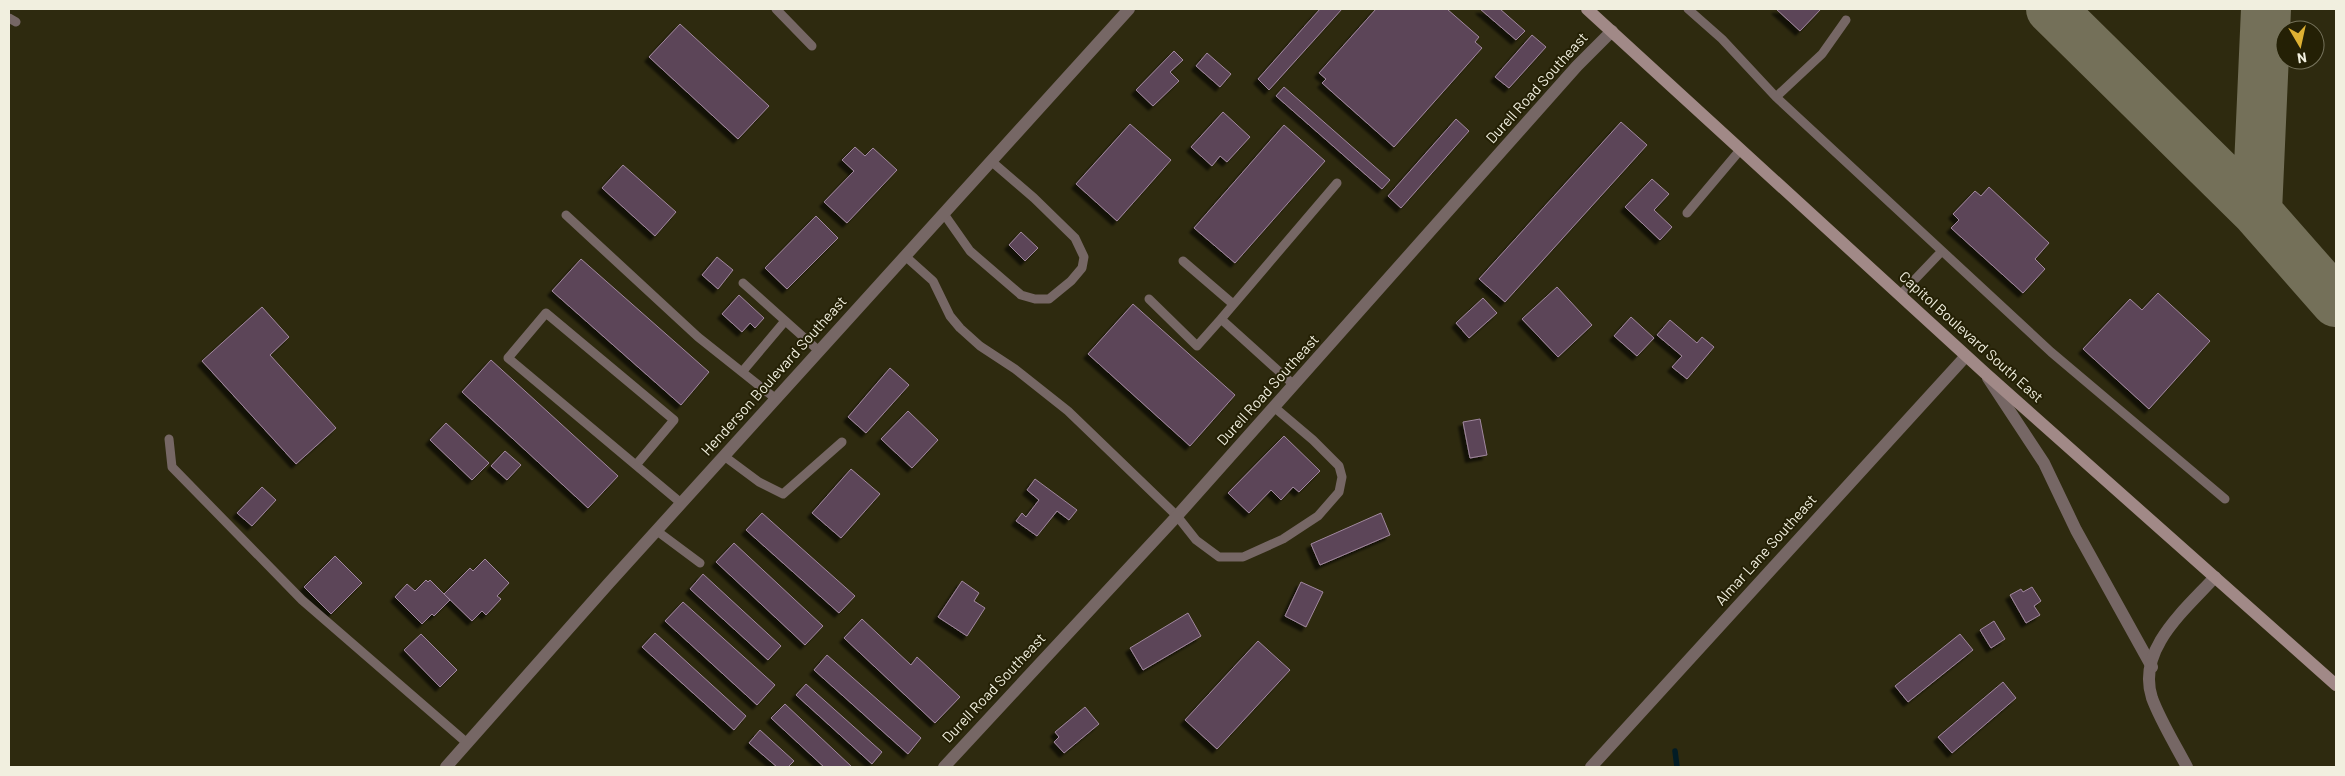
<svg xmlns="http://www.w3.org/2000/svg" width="2345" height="776" font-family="Barlow,sans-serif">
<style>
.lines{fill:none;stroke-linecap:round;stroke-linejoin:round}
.stream{stroke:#021c25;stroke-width:5.5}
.taxiway{stroke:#747059;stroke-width:50}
.building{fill:#5c4559;stroke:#a1889e;filter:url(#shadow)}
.service{stroke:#766765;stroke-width:9}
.minor{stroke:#766765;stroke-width:12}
.tertiary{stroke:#766765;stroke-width:12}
.secondary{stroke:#a18987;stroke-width:12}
.labels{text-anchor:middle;stroke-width:4;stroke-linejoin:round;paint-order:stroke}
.street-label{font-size:15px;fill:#f1efdf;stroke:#242005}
</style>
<defs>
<filter id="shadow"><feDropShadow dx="-4.5" dy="4.5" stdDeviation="1" flood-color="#0009"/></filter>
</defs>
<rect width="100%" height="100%" fill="#2e2a0f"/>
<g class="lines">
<path class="stream" d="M1675,751l2,16"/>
<path class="taxiway" d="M2051,9l206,203
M2266,9l-9,203 79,90"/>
</g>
<path class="building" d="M1320,9h22l-73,81 -11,-11z
M1376,9h71l32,28 -4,5 7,6 -88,99 -72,-64 4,-4 -7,-6z
M1480,9h20l25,22 -9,9z
M1776,9h45l-21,22z
M680,24l89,82 -31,33 -89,-82z
M1532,35l14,12 -37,41 -14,-11z
M1174,51l9,9 -13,12 9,9 -26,25 -17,-16z
M1207,53l24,21 -11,13 -24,-21z
M1284,87l106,93 -8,9 -106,-93z
M1223,112l27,25 -23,25 -7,-6 -8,10 -21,-19z
M1456,119l13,12 -68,77 -13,-12z
M1621,122l26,23 -142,157 -26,-23z
M1130,124l41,36 -54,61 -41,-37z
M1284,125l41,36 -90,102 -41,-35z
M855,147l10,9 8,-8 24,22 -50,53 -23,-21 30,-31 -12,-11z
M623,165l53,47 -21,24 -53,-48z
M1652,179l17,15 -15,16 18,17 -12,13 -35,-33z
M1989,187l60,56 -14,16 10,10 -22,24 -72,-65 8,-8 -6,-6 22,-23 6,5z
M816,216l22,22 -51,51 -22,-21z
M1021,232l17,16 -13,13 -16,-16z
M717,257l16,13 -15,19 -16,-14z
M581,259l128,113 -28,33 -129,-114z
M1557,287l35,38 -34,32 -36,-38z
M2158,293l52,48 -61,68 -66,-60 47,-50 12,11z
M739,295l25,23 -9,10 -5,-5 -8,9 -20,-18z
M1483,298l14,15 -28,25 -13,-15z
M1133,304l102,91 -45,51 -102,-92z
M262,307l27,30 -19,18 66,73 -40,36 -94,-103z
M1631,317l23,21 -17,18 -23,-20z
M1670,320l27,23 5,-6 12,10 -27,32 -15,-12 10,-11 -25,-21z
M491,360l127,116 -30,32 -126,-116z
M890,368l19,17 -43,48 -18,-16z
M908,411l30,29 -26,28 -31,-29z
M1480,419l7,36 -17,3 -7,-36z
M446,423l43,40 -17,17 -42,-40z
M1284,436l36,35 -21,21 -6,-5 -12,13 -10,-10 -22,23 -21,-20z
M505,451l16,14 -14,15 -16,-14z
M851,469l29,25 -39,44 -29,-25z
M1035,479l42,31 -8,10 -12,-9 -20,25 -21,-15 6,-8 4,4 13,-17 -12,-10z
M262,487l14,13 -24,26 -15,-13z
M762,513l93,83 -16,17 -93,-83z
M1381,513l9,22 -70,30 -9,-21z
M734,543l89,83 -18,19 -89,-83z
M335,556l27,27 -31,31 -27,-27z
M485,559l24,24 -12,13 4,3 -15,16 -4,-4 -10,10 -28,-27 26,-26 3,3z
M703,574l78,72 -13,14 -78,-71z
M426,580l2,2 2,-2 20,20 -16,16 -2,-2 -10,10 -27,-27 12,-13 8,7z
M962,581l17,12 -5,8 11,7 -18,28 -29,-19z
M1301,582l22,10 -17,35 -21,-11z
M2032,587l9,14 -7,5 6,9 -14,8 -16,-28 11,-6 2,3z
M683,602l92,83 -18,20 -92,-84z
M1188,613l13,23 -58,34 -13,-22z
M862,619l49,46 6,-8 43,40 -25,26 -91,-85z
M1994,621l11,18 -14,9 -11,-18z
M655,633l91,83 -12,14 -92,-83z
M421,634l36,36 -17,17 -36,-37z
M1960,634l13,16 -65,52 -13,-16z
M1258,641l32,29 -73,79 -32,-29z
M827,655l94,83 -13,16 -94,-84z
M2003,682l13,16 -64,55 -14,-16z
M806,684l76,68 -10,12 -76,-69z
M785,704l67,63h-28l-53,-49z
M1085,707l14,17 -35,29 -10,-11 5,-5 -4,-5z
M760,730l34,31 -6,6h-11l-28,-24z"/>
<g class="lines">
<path class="service" d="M776,9l36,37
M1688,9l34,30 54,58 275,255 174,147
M9,18l7,4
M1776,97l46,-43 24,-34
M1687,213l54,-64
M944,214l26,37 51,44 14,4h14l22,-18 11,-13 2,-11 -9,-19 -41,-40 -43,-37
M566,215l132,122 78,62
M905,256l28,25 17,35 10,12 20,18 35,23 53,42 109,105 19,24 23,17h24l40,-18 35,-23 21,-24 3,-15 -3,-11 -26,-26 -39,-33
M1183,261l50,43
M743,283l76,68
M1900,295l42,-44
M1149,299l48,47 24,-27 73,66
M1221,319l116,-136
M742,372l43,-51
M169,439l3,28 130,133 165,143
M724,456l35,26 24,12 59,-52
M636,465l38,-45 -128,-107 -38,45 173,145
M657,531l43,32"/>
<path class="minor" d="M1988,378l56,85 32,67 76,137
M944,767l233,-251 400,-450 35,-35
M1591,767l375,-411"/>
<path class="tertiary" d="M446,767l163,-184 520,-574
M2187,767c-11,-21 -27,-47 -35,-69 -16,-49 34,-89 63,-121"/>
<path class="secondary" d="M1587,9l398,364 351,312"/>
</g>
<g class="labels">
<g class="street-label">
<text transform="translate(1537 88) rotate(-48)" y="5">Durell Road Southeast</text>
<text transform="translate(1971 337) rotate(42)" y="5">Capitol Boulevard South East</text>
<text transform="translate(774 376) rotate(-48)" y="5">Henderson Boulevard Southeast</text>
<text transform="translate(1268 390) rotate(-48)" y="5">Durell Road Southeast</text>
<text transform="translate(1766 550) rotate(-48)" y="5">Almar Lane Southeast</text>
<text transform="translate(994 688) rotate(-47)" y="5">Durell Road Southeast</text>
</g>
</g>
<rect width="2345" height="776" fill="none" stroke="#f1efdf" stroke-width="20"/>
<g transform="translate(2300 45) rotate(171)"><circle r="24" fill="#242005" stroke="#76735c"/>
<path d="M0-4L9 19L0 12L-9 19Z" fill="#deb133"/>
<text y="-8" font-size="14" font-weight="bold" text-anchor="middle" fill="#f1efdf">N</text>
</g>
</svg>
